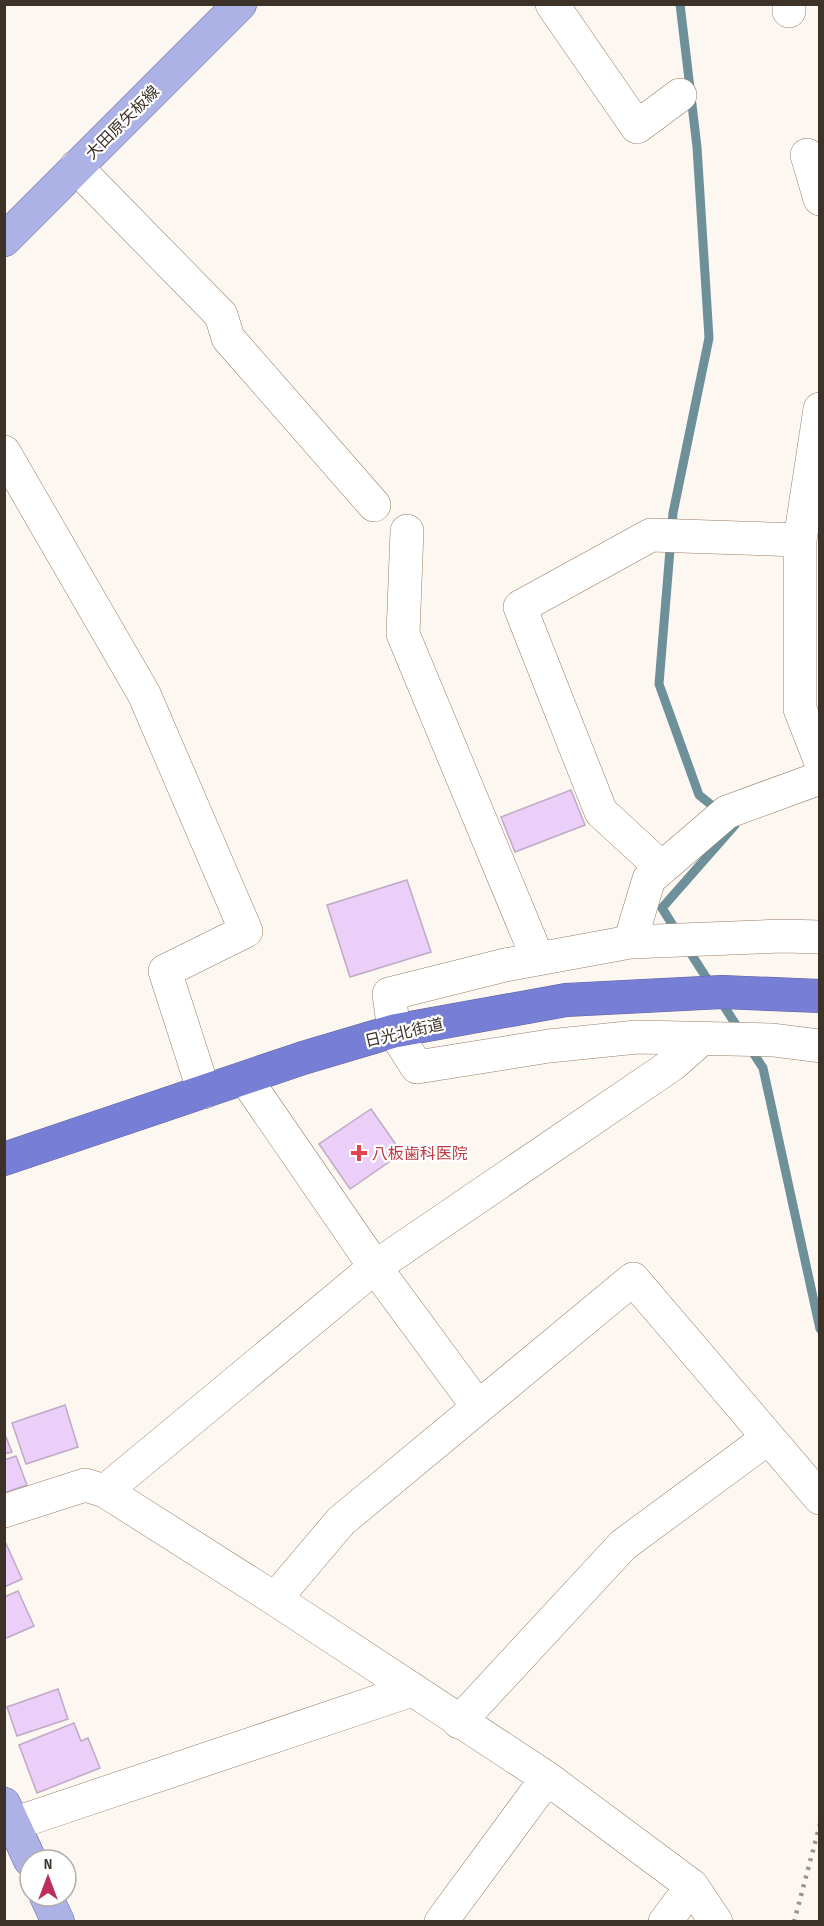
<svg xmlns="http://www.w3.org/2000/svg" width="824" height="1926" font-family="'Sofia Sans Condensed','Noto Sans JP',sans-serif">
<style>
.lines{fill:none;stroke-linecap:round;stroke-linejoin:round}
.stream{stroke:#6e909a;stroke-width:9}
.building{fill:#eccff8;stroke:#bea9c7;stroke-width:1.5}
.minor-casing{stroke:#997d66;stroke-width:34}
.major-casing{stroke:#636398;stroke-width:34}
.highway-casing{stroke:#636398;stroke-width:34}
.minor{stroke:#fff;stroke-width:33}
.major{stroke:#adb2e6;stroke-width:33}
.highway{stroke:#777ed5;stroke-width:33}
.rail{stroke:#9b9289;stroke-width:4.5;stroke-dasharray:3 6;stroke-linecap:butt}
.health-dot{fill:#e0444e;stroke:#fff;stroke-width:2}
.labels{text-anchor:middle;stroke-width:4.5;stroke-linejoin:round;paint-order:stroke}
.street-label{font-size:16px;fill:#3d3227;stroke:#fff}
.health-label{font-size:16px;fill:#be3a42;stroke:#fff;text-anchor:start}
</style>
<rect width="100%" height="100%" fill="#fdf7f1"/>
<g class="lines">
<path class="stream" d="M680,4l17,143 12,191 -36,175 -14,171 40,111 20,16
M677,932l-15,-24 73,-83
M686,946l25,39
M720,1000l20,31
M750,1048l13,20 57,261"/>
</g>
<path class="building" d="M571,790l14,35 -70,27 -14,-35z
M407,880l24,72 -81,25 -23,-72z
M371,1109l31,44 -52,36 -31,-45z
M65,1405l13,42 -52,17 -14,-41z
M4,1432l8,20 -8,2z
M16,1456l11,29 -23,8v-33z
M4,1539l18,40 -18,8z
M18,1591l16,35 -30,13v-42z
M58,1689l10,30 -51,17 -10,-29z
M74,1723l7,18 7,-3 12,30 -63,25 -18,-48z"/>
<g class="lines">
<defs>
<path id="minor" d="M552,4l85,123 43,-32
M789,4v7
M807,155l13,44
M76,167l145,148 7,23 146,167
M820,409l-20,131v169l20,51
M4,452l140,242 102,237 -81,40 39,121
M407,531l-4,103 135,325
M662,868l-61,-56 -81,-205 131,-72 149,5
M820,937l-36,-1 -154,6 -125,23 -116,29 5,37 23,36 132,-21 88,-9 136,3 47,6
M630,942l19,-63 78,-67 93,-34
M245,1078l130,189 103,140
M105,1491l270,-224 298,-203 27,-24
M4,1511l81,-26 20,6 170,108 272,179 145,108 24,36
M275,1599l66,-78 292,-242 187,219
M459,1722l164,-177 145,-107
M4,1827l408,-137
M441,1922l106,-144
M665,1922l27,-36"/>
<path id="major" d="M4,240l236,-236
M4,1804l26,56
M46,1896l12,26"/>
<path id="highway" d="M4,1159l299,-101 91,-27 172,-31 156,-8 98,4"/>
</defs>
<use href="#minor" class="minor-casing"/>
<use href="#major" class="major-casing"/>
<use href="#highway" class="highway-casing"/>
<use href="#minor" class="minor"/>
<use href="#major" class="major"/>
<use href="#highway" class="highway"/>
<path class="rail" d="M794,1922l26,-98"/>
</g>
<path class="health-dot" d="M356 1144h6v6h6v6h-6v6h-6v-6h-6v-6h6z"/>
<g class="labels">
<g class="street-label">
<text transform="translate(122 122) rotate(-45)" y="6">大田原矢板線</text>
<text transform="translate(404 1032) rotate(-13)" y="6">日光北街道</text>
</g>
<g class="health-label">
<text x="372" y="1159">八板歯科医院</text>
</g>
</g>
<rect width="824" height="1926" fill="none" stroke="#3d3227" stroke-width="12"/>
<g transform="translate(48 1878)"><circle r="28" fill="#ffffff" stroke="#b1ada9" stroke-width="1.5"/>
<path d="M0-4.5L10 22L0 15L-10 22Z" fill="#bc2e5c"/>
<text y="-9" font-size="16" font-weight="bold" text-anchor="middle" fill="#3d3227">N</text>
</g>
</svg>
